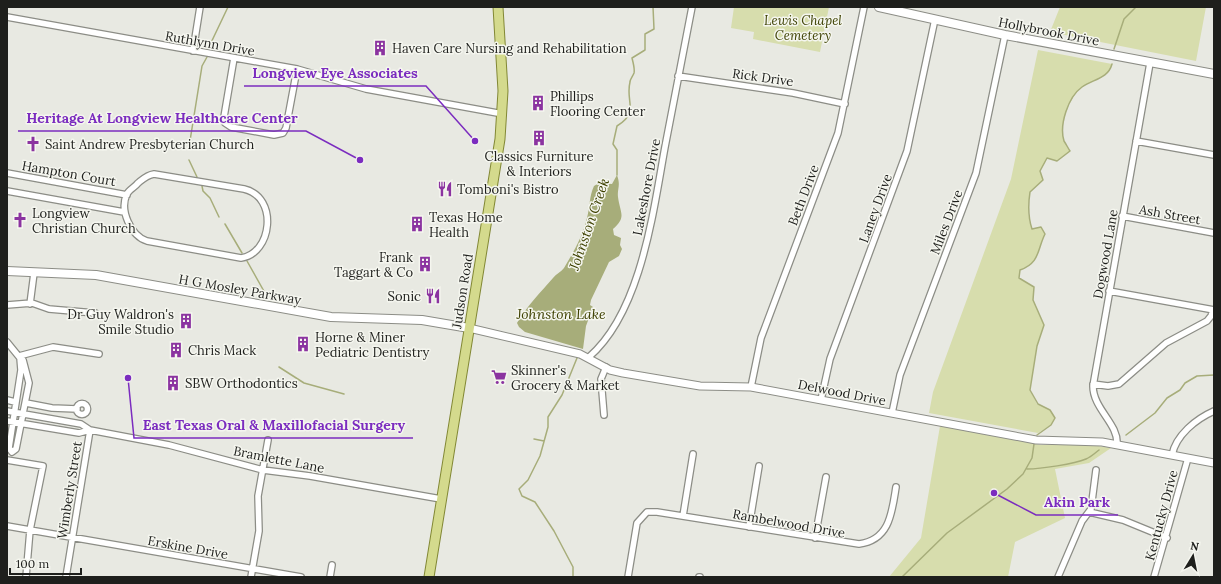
<svg xmlns="http://www.w3.org/2000/svg" width="1221" height="584" font-family="Lora,serif">
<style>
.green{fill:#d7ddad}
.water{fill:#a7ad7a}
.lines{fill:none;stroke-linecap:round;stroke-linejoin:round}
.stream{stroke:#a7ad7a;stroke-width:1.5}
.minor-casing{stroke:#8c8d86;stroke-width:8}
.tertiary-casing{stroke:#8c8d86;stroke-width:9}
.secondary-casing{stroke:#8c8d86;stroke-width:10}
.primary-casing{stroke:#828834;stroke-width:11}
.minor{stroke:#fff;stroke-width:5.5}
.tertiary{stroke:#fff;stroke-width:7}
.secondary{stroke:#fff;stroke-width:8}
.primary{stroke:#d4da8d;stroke-width:9}
.labels{text-anchor:middle;stroke-width:3;stroke-linejoin:round;paint-order:stroke}
.park-label{font-size:13px;font-style:italic;fill:#424608;stroke:#f5f6ef}
.street-label{font-size:13px;fill:#1e1f1c;stroke:#f5f6ef}
.poi-label{font-size:13px;fill:#1e1f1c;stroke:#f5f6ef;text-anchor:start}
.water-label{font-size:14px;font-style:italic;fill:#3e4101;stroke:#f5f6ef}
.leader{fill:none;stroke:#7b2cbf;stroke-width:1.5}
.callout-dot{fill:#7b2cbf;stroke:#f5f6ef;stroke-width:1.5}
.callout-label{font-size:14px;text-anchor:middle;font-weight:bold;fill:#7b2cbf;stroke:#f5f6ef;stroke-width:3;stroke-linejoin:round;paint-order:stroke}
</style>
<rect width="100%" height="100%" fill="#e8e9e2"/>
<path class="green" d="M734,7h95l-9,45 -67,-13 1,-7 -23,-4z
M1060,7h146l-10,54 -146,-29z
M1038,50l74,14c-4,15 -19,15 -30,23 -13,11 -23,37 -18,54 2,3 4,7 6,10l-13,10 -10,-3 -7,13 3,9 -13,12c-2,13 -3,25 2,37l9,-2 4,7c-8,16 -5,29 -25,36l-1,8 15,9 -1,13 11,25 -7,21 -7,44 7,14 13,6 5,8 -4,7 -13,8 -109,-20 4,-21 78,-213z
M940,426l101,19h51l19,3 -22,15 -34,6 10,49 -50,24 -7,35h-119l32,-39z"/>
<path class="water" d="M617,175c4,11 0,13 1,22 2,16 9,20 -5,32l1,6 7,3 -1,7 2,4 -3,7 -10,6 -18,38 -1,5 3,2 -7,19 -3,23 -58,-17 -6,-5 -2,-4c10,-17 23,-30 36,-45 3,-4 8,-6 11,-10 9,-15 19,-32 23,-50 3,-11 2,-21 7,-32l5,-3 13,1z"/>
<g class="lines">
<path class="stream" d="M208,49l20,-42
M1114,49l10,-30 12,-12
M189,147l13,-81 5,-9
M189,160l8,17
M617,175v-25l-4,-6 4,-18c23,-14 8,-24 13,-44 0,-3 3,-6 4,-9 1,-4 -1,-11 -2,-15l13,-8v-16l9,-5 -1,-22
M202,186l1,5 7,7 9,19
M225,224l17,29
M247,261l18,32
M279,367l25,16 40,11
M1037,435l14,-10 4,-7 -5,-8 -12,-6 -8,-14 7,-44 7,-21 -11,-25 1,-13 -15,-9 1,-8c20,-7 17,-20 25,-36l-4,-7 -9,2c-4,-12 -4,-24 -2,-37l13,-12 -3,-9 7,-13 10,3 13,-10c-2,-3 -4,-7 -6,-10 -5,-16 4,-44 18,-54 11,-8 26,-8 30,-23
M1126,435l29,-22 12,-15 13,-8 5,-7 12,-7 17,-1
M534,439l10,2
M1027,469c14,0 47,-5 59,-10 5,-2 9,-6 13,-9
M573,577v-10l-19,-36 -19,-29 -13,-6 -3,-7 9,-9 12,-24 8,-29v-10l14,-22 15,-37
M902,577l45,-44 60,-44 16,-15 9,-16 2,-14"/>
<defs>
<path id="minor" d="M7,17l290,52 69,20 137,25
M193,51l7,-44
M234,58l-10,59 1,6 6,4 43,8 9,-2 3,-5 11,-59
M678,76l115,17 52,11
M1136,141l78,14
M7,173l120,22
M154,174l90,15c35,8 28,65 -3,69l-94,-17c-16,-5 -28,-31 -20,-47 2,-4 8,-7 11,-11 5,-4 9,-8 16,-9z
M7,191l117,21
M1122,216l92,17
M1109,291l105,19
M30,304l4,-31
M7,305l25,-2 17,6 46,4
M7,342l13,16
M19,356l34,-9 46,7
M589,357c52,-45 64,-144 76,-210 9,-46 18,-93 27,-140
M20,358l3,2 6,23 -13,66 -4,3 -3,-4 12,-78z
M1093,384l15,2 11,-2 47,-41 41,-22 4,-5 2,-6
M751,387l10,-49 77,-205 26,-126
M7,400l8,2
M821,400l9,-41 77,-208 28,-132
M26,403l26,5 25,1
M76.5 409a5.5 5.5 0 1 1 11 0a5.5 5.5 0 1 1-11 0Z
M7,411l74,13 9,6 79,15 94,25 47,6 131,23
M892,413l8,-38 76,-202 29,-138
M604,415l-3,-36 5,-12
M7,421l72,12 11,-3
M1117,445c2,-21 -24,-36 -24,-59l57,-323
M1172,455c4,-20 24,-36 42,-44
M7,460l36,6 -13,64 -4,47
M1089,512l34,8 44,18
M683,516l10,-62
M7,526l294,51
M749,527l10,-61
M815,538l11,-61
M66,577l24,-147
M251,577l8,-46 -1,-35 10,-56
M330,577l2,-12
M628,577l9,-54 10,-11h10l202,32c31,-4 33,-32 37,-57
M699,577h1
M1058,577l24,-56 9,-12 5,-39
M1154,577l34,-119"/>
<path id="tertiary" d="M469,328l111,26 30,16 13,3 77,13 51,1 285,53 66,2 112,21"/>
<path id="secondary" d="M879,7l126,28 209,39
M7,271l89,4 235,42 91,3 47,8"/>
<path id="primary" d="M429,577l71,-438 3,-48 -5,-84"/>
</defs>
<use href="#minor" class="minor-casing"/>
<use href="#tertiary" class="tertiary-casing"/>
<use href="#secondary" class="secondary-casing"/>
<use href="#primary" class="primary-casing"/>
<use href="#minor" class="minor"/>
<use href="#tertiary" class="tertiary"/>
<use href="#secondary" class="secondary"/>
<use href="#primary" class="primary"/>
</g>
<defs>
<symbol id="building-bare" viewBox="-9 -9 18 18"><path d="M-4-6H4V6H1V3H-1V6H-4ZM-2.5-4.3h1.7v1.8h-1.7ZM.8-4.3h1.7v1.8H.8ZM-2.5-1h1.7V.8h-1.7ZM.8-1h1.7V.8H.8Z" fill="#8b33a0" stroke="#f5f6ef" stroke-width="2.5" paint-order="stroke"/></symbol>
<symbol id="church-bare" viewBox="-9 -9 18 18"><path d="M-1.2-6h2.4v3.5h3.3v2.4h-3.3V6h-2.4V-.1h-3.3v-2.4h3.3Z" fill="#8b33a0" stroke="#f5f6ef" stroke-width="2.5" paint-order="stroke"/></symbol>
<symbol id="restaurant-bare" viewBox="-9 -9 18 18"><path d="M-5-6h1v4h1v-4h1v4h1v-4h1v5L-1.5 .5V6h-2V.5L-5-1ZM5-6V6H3V1.5H1.5Q1.5-4 5-6Z" fill="#8b33a0" stroke="#f5f6ef" stroke-width="2.5" paint-order="stroke"/></symbol>
<symbol id="supermarket-bare" viewBox="-9 -9 18 18"><path d="M-6-5.5h2.5l.6 2H6L4.5 2H-2.5L-4.4-4H-6ZM-1.5 3.2a1.3 1.3 0 1 0 .1 0ZM3 3.2a1.3 1.3 0 1 0 .1 0Z" fill="#8b33a0" stroke="#f5f6ef" stroke-width="2.5" paint-order="stroke"/></symbol>
</defs>
<g fill-rule="evenodd">
<use href="#building-bare" x="369" y="37" width="22" height="22"/>
<use href="#building-bare" x="527" y="92" width="22" height="22"/>
<use href="#building-bare" x="528" y="127" width="22" height="22"/>
<use href="#church-bare" x="22" y="133" width="22" height="22"/>
<use href="#restaurant-bare" x="434" y="178" width="22" height="22"/>
<use href="#church-bare" x="9" y="209" width="22" height="22"/>
<use href="#building-bare" x="406" y="213" width="22" height="22"/>
<use href="#building-bare" x="414" y="253" width="22" height="22"/>
<use href="#restaurant-bare" x="422" y="285" width="22" height="22"/>
<use href="#building-bare" x="175" y="310" width="22" height="22"/>
<use href="#building-bare" x="292" y="333" width="22" height="22"/>
<use href="#building-bare" x="165" y="339" width="22" height="22"/>
<use href="#supermarket-bare" x="488" y="366" width="22" height="22"/>
<use href="#building-bare" x="162" y="372" width="22" height="22"/>
</g>
<g class="labels">
<g class="park-label">
<text x="803" y="25">Lewis Chapel<tspan x="803" dy="15">Cemetery</tspan></text>
</g>
<g class="street-label">
<text transform="translate(1049 31) rotate(11)" y="5">Hollybrook Drive</text>
<text transform="translate(210 43) rotate(10)" y="5">Ruthlynn Drive</text>
<text transform="translate(763 77) rotate(8)" y="5">Rick Drive</text>
<text transform="translate(69 173) rotate(10)" y="5">Hampton Court</text>
<text transform="translate(646 187) rotate(-79)" y="5">Lakeshore Drive</text>
<text transform="translate(803 195) rotate(-69)" y="5">Beth Drive</text>
<text transform="translate(875 208) rotate(-70)" y="5">Laney Drive</text>
<text transform="translate(1170 214) rotate(10)" y="5">Ash Street</text>
<text transform="translate(946 222) rotate(-69)" y="5">Miles Drive</text>
<text transform="translate(1105 254) rotate(-80)" y="5">Dogwood Lane</text>
<text transform="translate(240 289) rotate(10)" y="5">H G Mosley Parkway</text>
<text transform="translate(462 291) rotate(-81)" y="5">Judson Road</text>
<text transform="translate(842 392) rotate(11)" y="5">Delwood Drive</text>
<text transform="translate(279 459) rotate(11)" y="5">Bramlette Lane</text>
<text transform="translate(69 490) rotate(-81)" y="5">Wimberly Street</text>
<text transform="translate(1161 515) rotate(-75)" y="5">Kentucky Drive</text>
<text transform="translate(789 523) rotate(10)" y="5">Rambelwood Drive</text>
<text transform="translate(188 547) rotate(10)" y="5">Erskine Drive</text>
</g>
<g class="poi-label">
<text x="392" y="53">Haven Care Nursing and Rehabilitation</text>
<text x="550" y="101">Phillips<tspan x="550" dy="15">Flooring Center</tspan></text>
<text x="45" y="149">Saint Andrew Presbyterian Church</text>
<text x="539" y="161" text-anchor="middle">Classics Furniture<tspan x="539" dy="15">&amp; Interiors</tspan></text>
<text x="457" y="194">Tomboni's Bistro</text>
<text x="32" y="218">Longview<tspan x="32" dy="15">Christian Church</tspan></text>
<text x="429" y="222">Texas Home<tspan x="429" dy="15">Health</tspan></text>
<text x="413" y="262" text-anchor="end">Frank<tspan x="413" dy="15">Taggart &amp; Co</tspan></text>
<text x="421" y="301" text-anchor="end">Sonic</text>
<text x="174" y="319" text-anchor="end">Dr Guy Waldron's<tspan x="174" dy="15">Smile Studio</tspan></text>
<text x="315" y="342">Horne &amp; Miner<tspan x="315" dy="15">Pediatric Dentistry</tspan></text>
<text x="188" y="355">Chris Mack</text>
<text x="511" y="375">Skinner's<tspan x="511" dy="15">Grocery &amp; Market</tspan></text>
<text x="185" y="388">SBW Orthodontics</text>
</g>
<g class="water-label">
<text transform="translate(589 224) rotate(-71)" y="5">Johnston Creek</text>
<text x="561" y="319">Johnston Lake</text>
</g>
</g>
<path class="leader" d="M475 141L426 86H244M360 160L306 131H18M128 378L134 438H413M994 493L1036 515H1118"/>
<g class="callout-dot">
<circle cx="475" cy="141" r="4"/>
<circle cx="360" cy="160" r="4"/>
<circle cx="128" cy="378" r="4"/>
<circle cx="994" cy="493" r="4"/>
</g>
<g class="callout-label">
<text x="335" y="78">Longview Eye Associates</text>
<text x="162" y="123">Heritage At Longview Healthcare Center</text>
<text x="274" y="430">East Texas Oral &amp; Maxillofacial Surgery</text>
<text x="1077" y="507">Akin Park</text>
</g>
<rect width="1221" height="584" fill="none" stroke="#1e1f1c" stroke-width="16"/>
<g transform="translate(1193 556) rotate(10)" stroke="#f5f6ef" stroke-width="3" paint-order="stroke">
<path d="M0-3L7 15L0 10L-7 15Z" fill="#1e1f1c"/>
<text y="-6" font-size="11" font-weight="bold" text-anchor="middle" fill="#1e1f1c">N</text>
</g>
<path d="M10 568v6h71v-6" fill="none" stroke="#1e1f1c" stroke-width="2"/>
<text x="16" y="568" font-size="12" fill="#1e1f1c" stroke="#f5f6ef" stroke-width="3" paint-order="stroke">100 m</text>
</svg>
